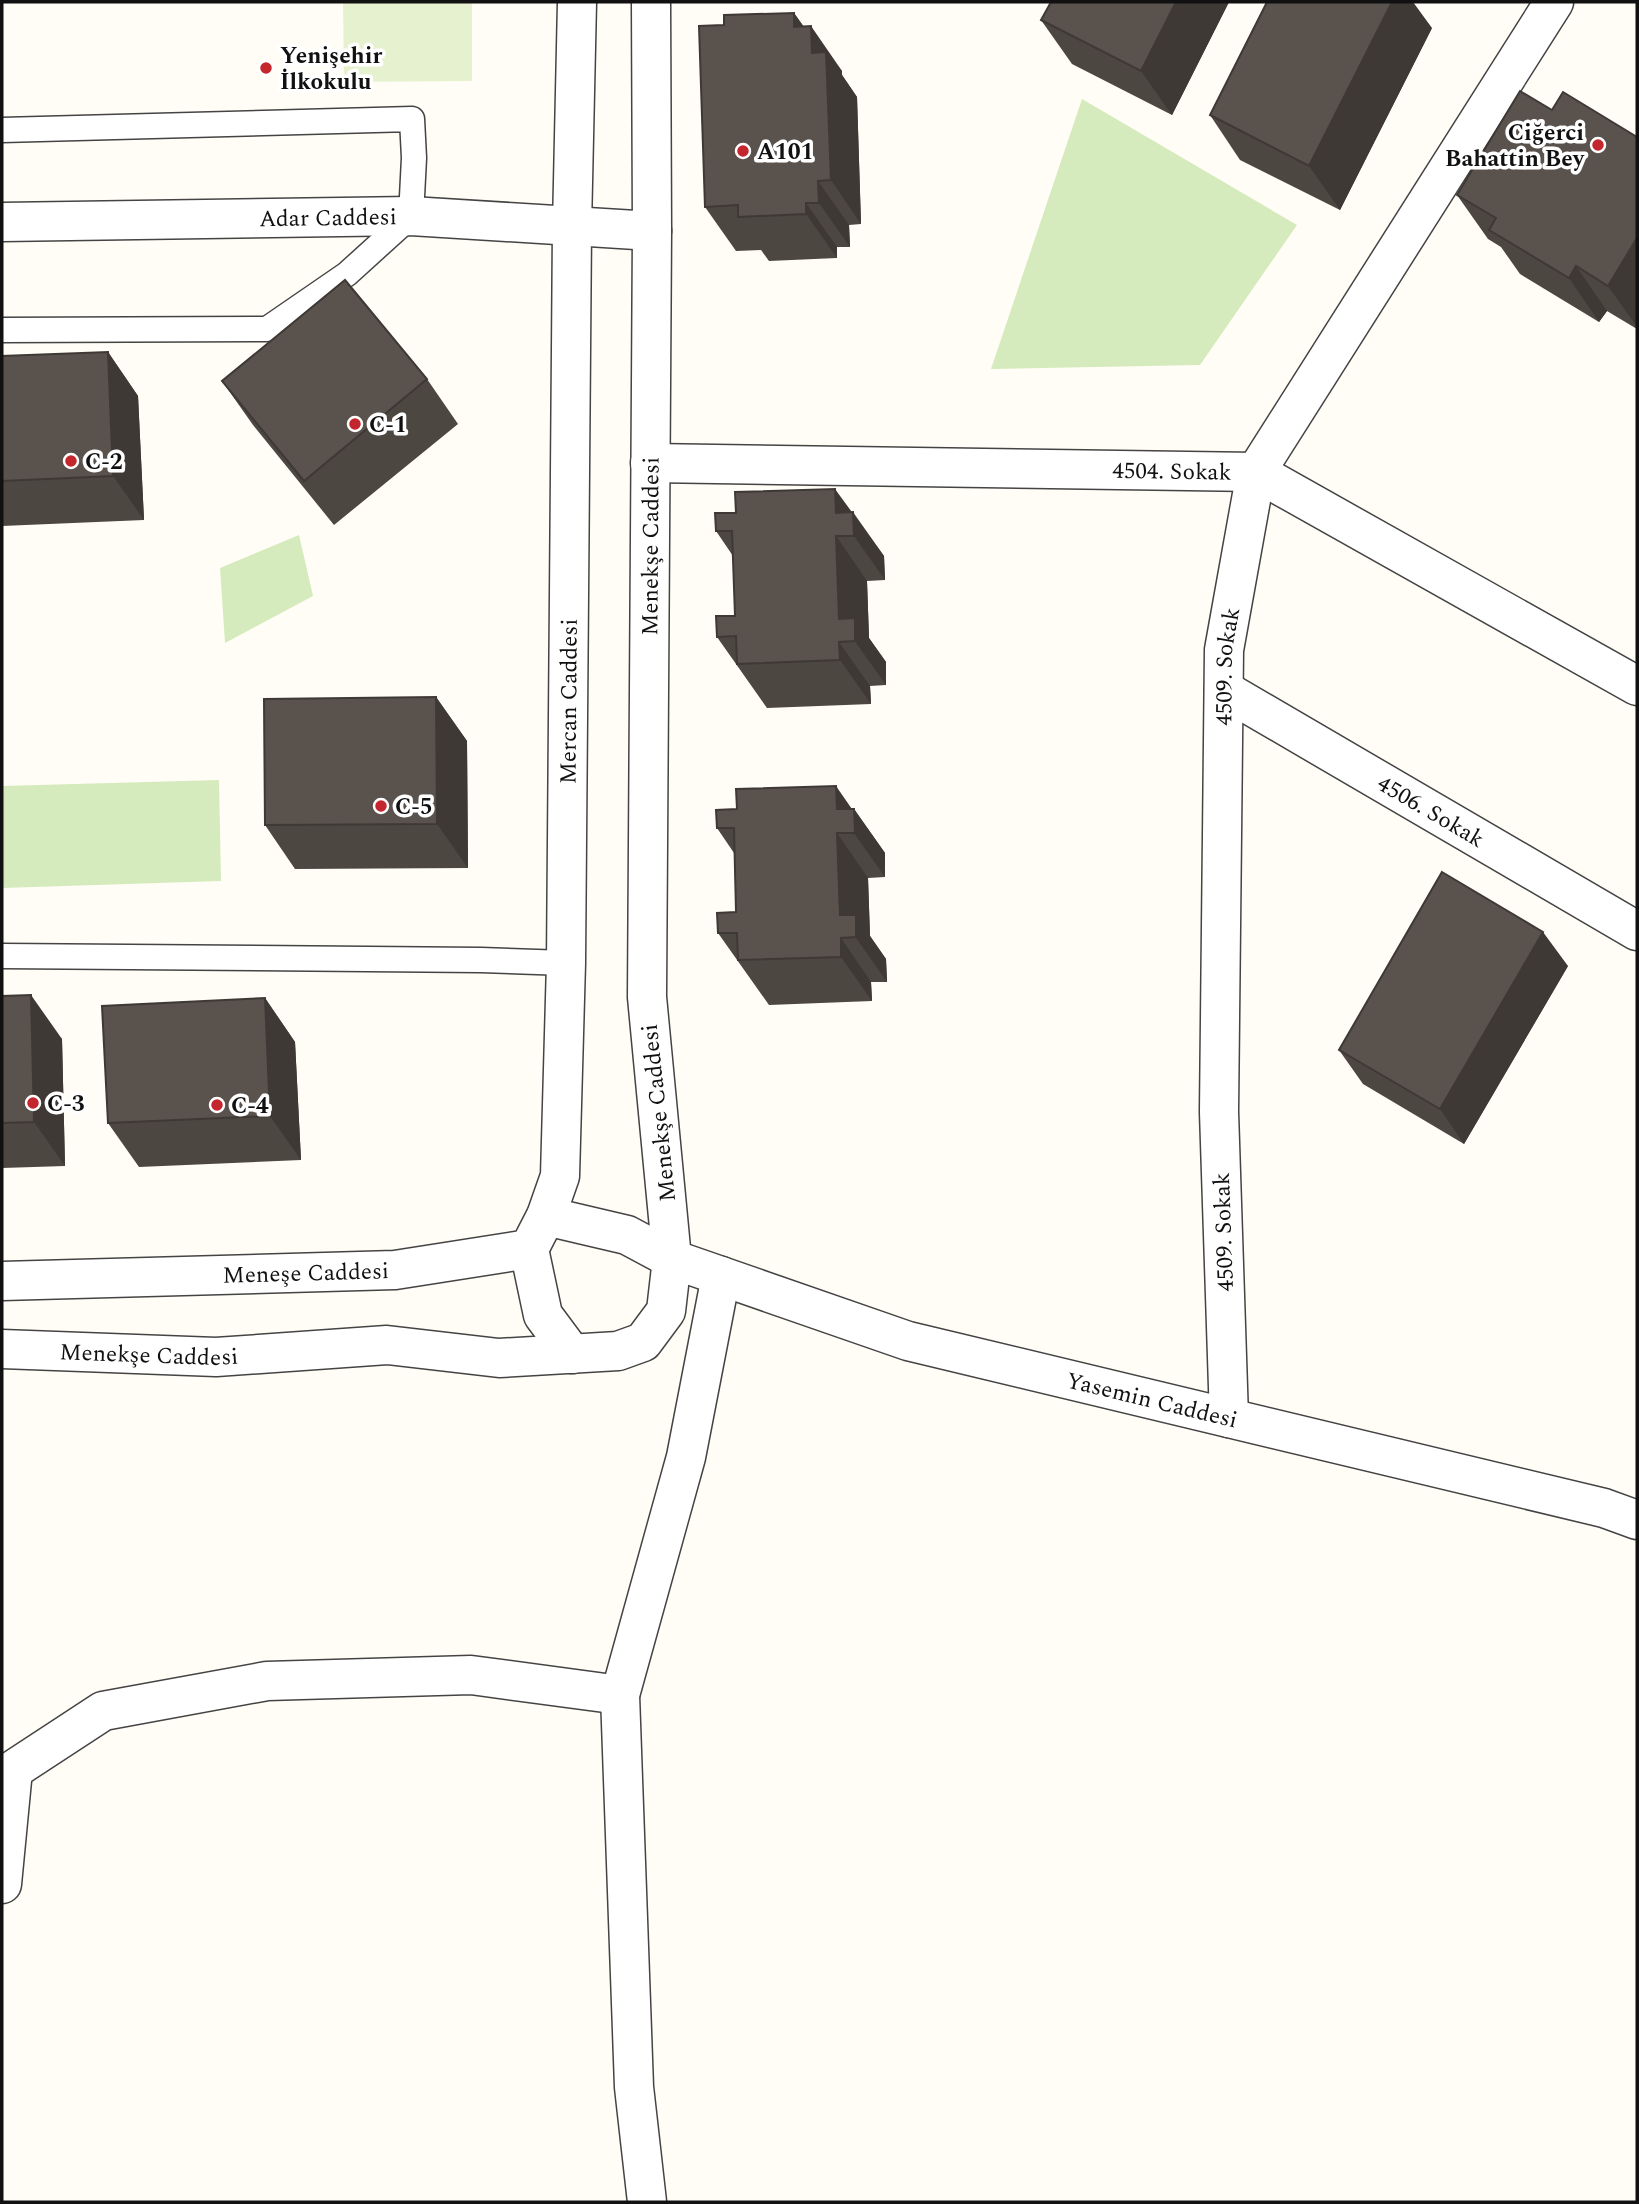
<svg xmlns="http://www.w3.org/2000/svg" width="1639" height="2204" font-family="Spectral,serif">
<style>
.green{fill:#d5ebbd}
.pitch{fill:#e6f2cf}
.lines{fill:none;stroke-linecap:round;stroke-linejoin:round}
.service-casing{stroke:#444;stroke-width:27}
.minor-casing{stroke:#444;stroke-width:41}
.tertiary-casing{stroke:#444;stroke-width:41}
.service{stroke:#fff;stroke-width:24}
.minor{stroke:#fff;stroke-width:38}
.tertiary{stroke:#fff;stroke-width:38}
.wall{fill:#4d4742}
.shaded-wall{fill:#3f3936}
.building{fill:#5a524d;stroke:#3f3936;stroke-width:2}
.poi-dot{fill:#c4262e;stroke:#fff;stroke-width:2.5}
.labels{text-anchor:middle;stroke-width:7;stroke-linejoin:round;paint-order:stroke}
.poi-label{font-size:23px;font-weight:bold;fill:#111;stroke:#fff;text-anchor:start}
.street-label{font-size:23px;fill:#111;stroke:#fff}
</style>
<rect width="100%" height="100%" fill="#fffdf5"/>
<path class="green" d="M1082,99l215,126 -97,140 -209,4z
M299,535l14,61 -88,47 -5,-75z
M219,780l2,101 -219,7v-102z"/>
<path class="pitch" d="M343,2h129v79l-128,1z"/>
<g class="lines">
<defs>
<path id="service" d="M2,130l410,-11 2,39 -3,58 -64,58 -80,55 -265,1
M2,956l479,4 85,3"/>
<g id="minor">
<path id="s1" d="M650,463l606,9 381,214"/>
<path id="s2" d="M1224,690l413,241"/>
<path id="s3" d="M1229,1418l-10,-306 5,-462 32,-178 298,-470"/>
<path d="M2,1884l11,-114 90,-59 164,-30 204,-6 149,20"/>
<path d="M647,2202l-13,-115 -14,-392 66,-238 35,-181"/>
</g>
<g id="tertiary">
<path id="s4" d="M2,222l409,-6 241,15"/>
<path id="s5" d="M546,1216l81,19 45,24 236,82 696,167 33,12"/>
<path d="M529,1249l14,66 29,39"/>
<path id="s6" d="M2,1281l393,-11 134,-21 17,-33 14,-40 6,-213 6,-736 5,-225"/>
<path id="s7" d="M2,1349l214,8 171,-12 112,13 119,-7 25,-9 23,-31 6,-52 -25,-262 5,-766 -1,-229"/>
</g>
</defs>
<use href="#service" class="service-casing"/>
<use href="#minor" class="minor-casing"/>
<use href="#tertiary" class="tertiary-casing"/>
<use href="#service" class="service"/>
<use href="#minor" class="minor"/>
<use href="#tertiary" class="tertiary"/>
</g>
<path class="wall" d="M1229,2l-57,113 -100,-51 -31,-44z
M794,13l10,14 38,44v4l15,22 4,127 -12,1 1,22h-13v11l-68,3 -8,-11 -25,1 -31,-44z
M1432,28l-92,182 -100,-50 -30,-45z
M1552,110l85,27v192l-30,-18 -8,11 -79,-48 -19,-27 -13,-8 -31,-44z
M108,352l30,44 6,124 -142,6v-170z
M427,379l31,45 -124,101 -81,-100 -31,-44z
M853,512l31,44 1,24 -18,1 2,57 17,24v23l-16,1 1,18 -104,4 -50,-71 18,-21 -2,-60 -17,-25z
M436,697l31,44 1,127 -173,1 -30,-44z
M854,809l31,44v24l-17,1 2,58 16,23 1,23h-16l1,19 -103,4 -51,-72 18,-21 -2,-59 -17,-25z
M1568,966l-104,178 -101,-60 -24,-34z
M2,996l60,43 3,127 -63,2z
M265,998l30,44 6,118 -162,7 -31,-44z"/>
<path class="shaded-wall" d="M1176,2h53l-57,113 -31,-44z
M1392,2h21l19,26 -92,182 -31,-44z
M794,13l17,24v-11l31,45v4l15,22 4,127 -30,-44 -37,-153z
M818,181l31,44 1,22 -31,-44z
M806,203l31,44v11l-31,-44z
M1637,238v89l-29,-41z
M1576,266l31,45 -8,11 -30,-44z
M108,352l30,44 6,124 -31,-44z
M835,489l49,67 1,24 -31,-44 -18,-23z
M836,536l31,45 2,57 17,24v23l-47,-66z
M839,642l31,44 1,18 -31,-44z
M436,697l31,44 1,127 -31,-44z
M836,786l18,26v-3l31,44v24l-48,-68z
M837,833l31,45 2,58 16,23 1,23 -47,-67z
M1543,932l25,34 -104,178 -24,-35z
M841,938l30,44 1,19 -31,-44z
M31,995l31,44 3,127 -31,-44z
M265,998l30,44 6,118 -31,-44z"/>
<path class="building" d="M1051,2h125l-35,69 -100,-51z
M1267,2h125l-83,164 -99,-51z
M794,13v14l17,-1 1,27 14,-1 5,128 -13,1 1,22h-13v11l-68,3v-12l-33,2 -6,-181 25,-1v-10z
M1520,91l32,19 11,-18 74,45v101l-29,48 -32,-20 -7,12 -80,-48 7,-12 -39,-23z
M345,280l82,99 -123,102 -82,-100z
M108,352l5,124 -111,5v-125z
M835,489l1,24 17,-1 1,24h-18l3,83 16,-1v23l-16,1 1,18 -103,4 -1,-28 -19,1 -1,-21h19l-3,-85h-16l-1,-18h21l-1,-21z
M436,697l1,127 -172,1 -1,-126z
M836,786l1,23h17l1,24h-18l3,82h16v22l-15,1v19l-103,3 -1,-27h-19l-1,-20 19,-1 -2,-84h-17l-1,-18 21,-1 -1,-20z
M1442,872l101,60 -103,177 -101,-59z
M31,995l3,127 -32,1v-127z
M265,998l5,118 -162,7 -6,-117z"/>
<g class="poi-dot">
<circle cx="266" cy="68" r="7"/>
<circle cx="1598" cy="145" r="7"/>
<circle cx="743" cy="151" r="7"/>
<circle cx="355" cy="424" r="7"/>
<circle cx="71" cy="461" r="7"/>
<circle cx="381" cy="806" r="7"/>
<circle cx="33" cy="1103" r="7"/>
<circle cx="217" cy="1105" r="7"/>
</g>
<g class="labels">
<g class="poi-label">
<text x="280" y="63">Yenişehir<tspan x="280" dy="26">İlkokulu</tspan></text>
<text x="1584" y="140" text-anchor="end">Ciğerci<tspan x="1584" dy="26">Bahattin Bey</tspan></text>
<text x="757" y="159">A101</text>
<text x="369" y="432">C-1</text>
<text x="85" y="469">C-2</text>
<text x="395" y="814">C-5</text>
<text x="47" y="1111">C-3</text>
<text x="231" y="1113">C-4</text>
</g>
<g class="street-label">
<text dy="8" stroke="none"><textPath href="#s4" startOffset="326">Adar Caddesi</textPath></text>
<text dy="8" stroke="none"><textPath href="#s1" startOffset="522">4504. Sokak</textPath></text>
<text dy="8" stroke="none"><textPath href="#s7" startOffset="1449">Menekşe Caddesi</textPath></text>
<text dy="8" stroke="none"><textPath href="#s3" startOffset="752">4509. Sokak</textPath></text>
<text dy="8" stroke="none"><textPath href="#s6" startOffset="1083">Mercan Caddesi</textPath></text>
<text dy="8" stroke="none"><textPath href="#s2" startOffset="240">4506. Sokak</textPath></text>
<text transform="translate(658 1113) rotate(-96)" y="8">Menekşe Caddesi</text>
<text transform="translate(1223 1232) rotate(-92)" y="8">4509. Sokak</text>
<text dy="8" stroke="none"><textPath href="#s6" startOffset="304">Meneşe Caddesi</textPath></text>
<text dy="8" stroke="none"><textPath href="#s7" startOffset="147">Menekşe Caddesi</textPath></text>
<text dy="8" stroke="none"><textPath href="#s5" startOffset="635">Yasemin Caddesi</textPath></text>
</g>
</g>
<rect width="1639" height="2204" fill="none" stroke="#111111" stroke-width="7"/>
</svg>
